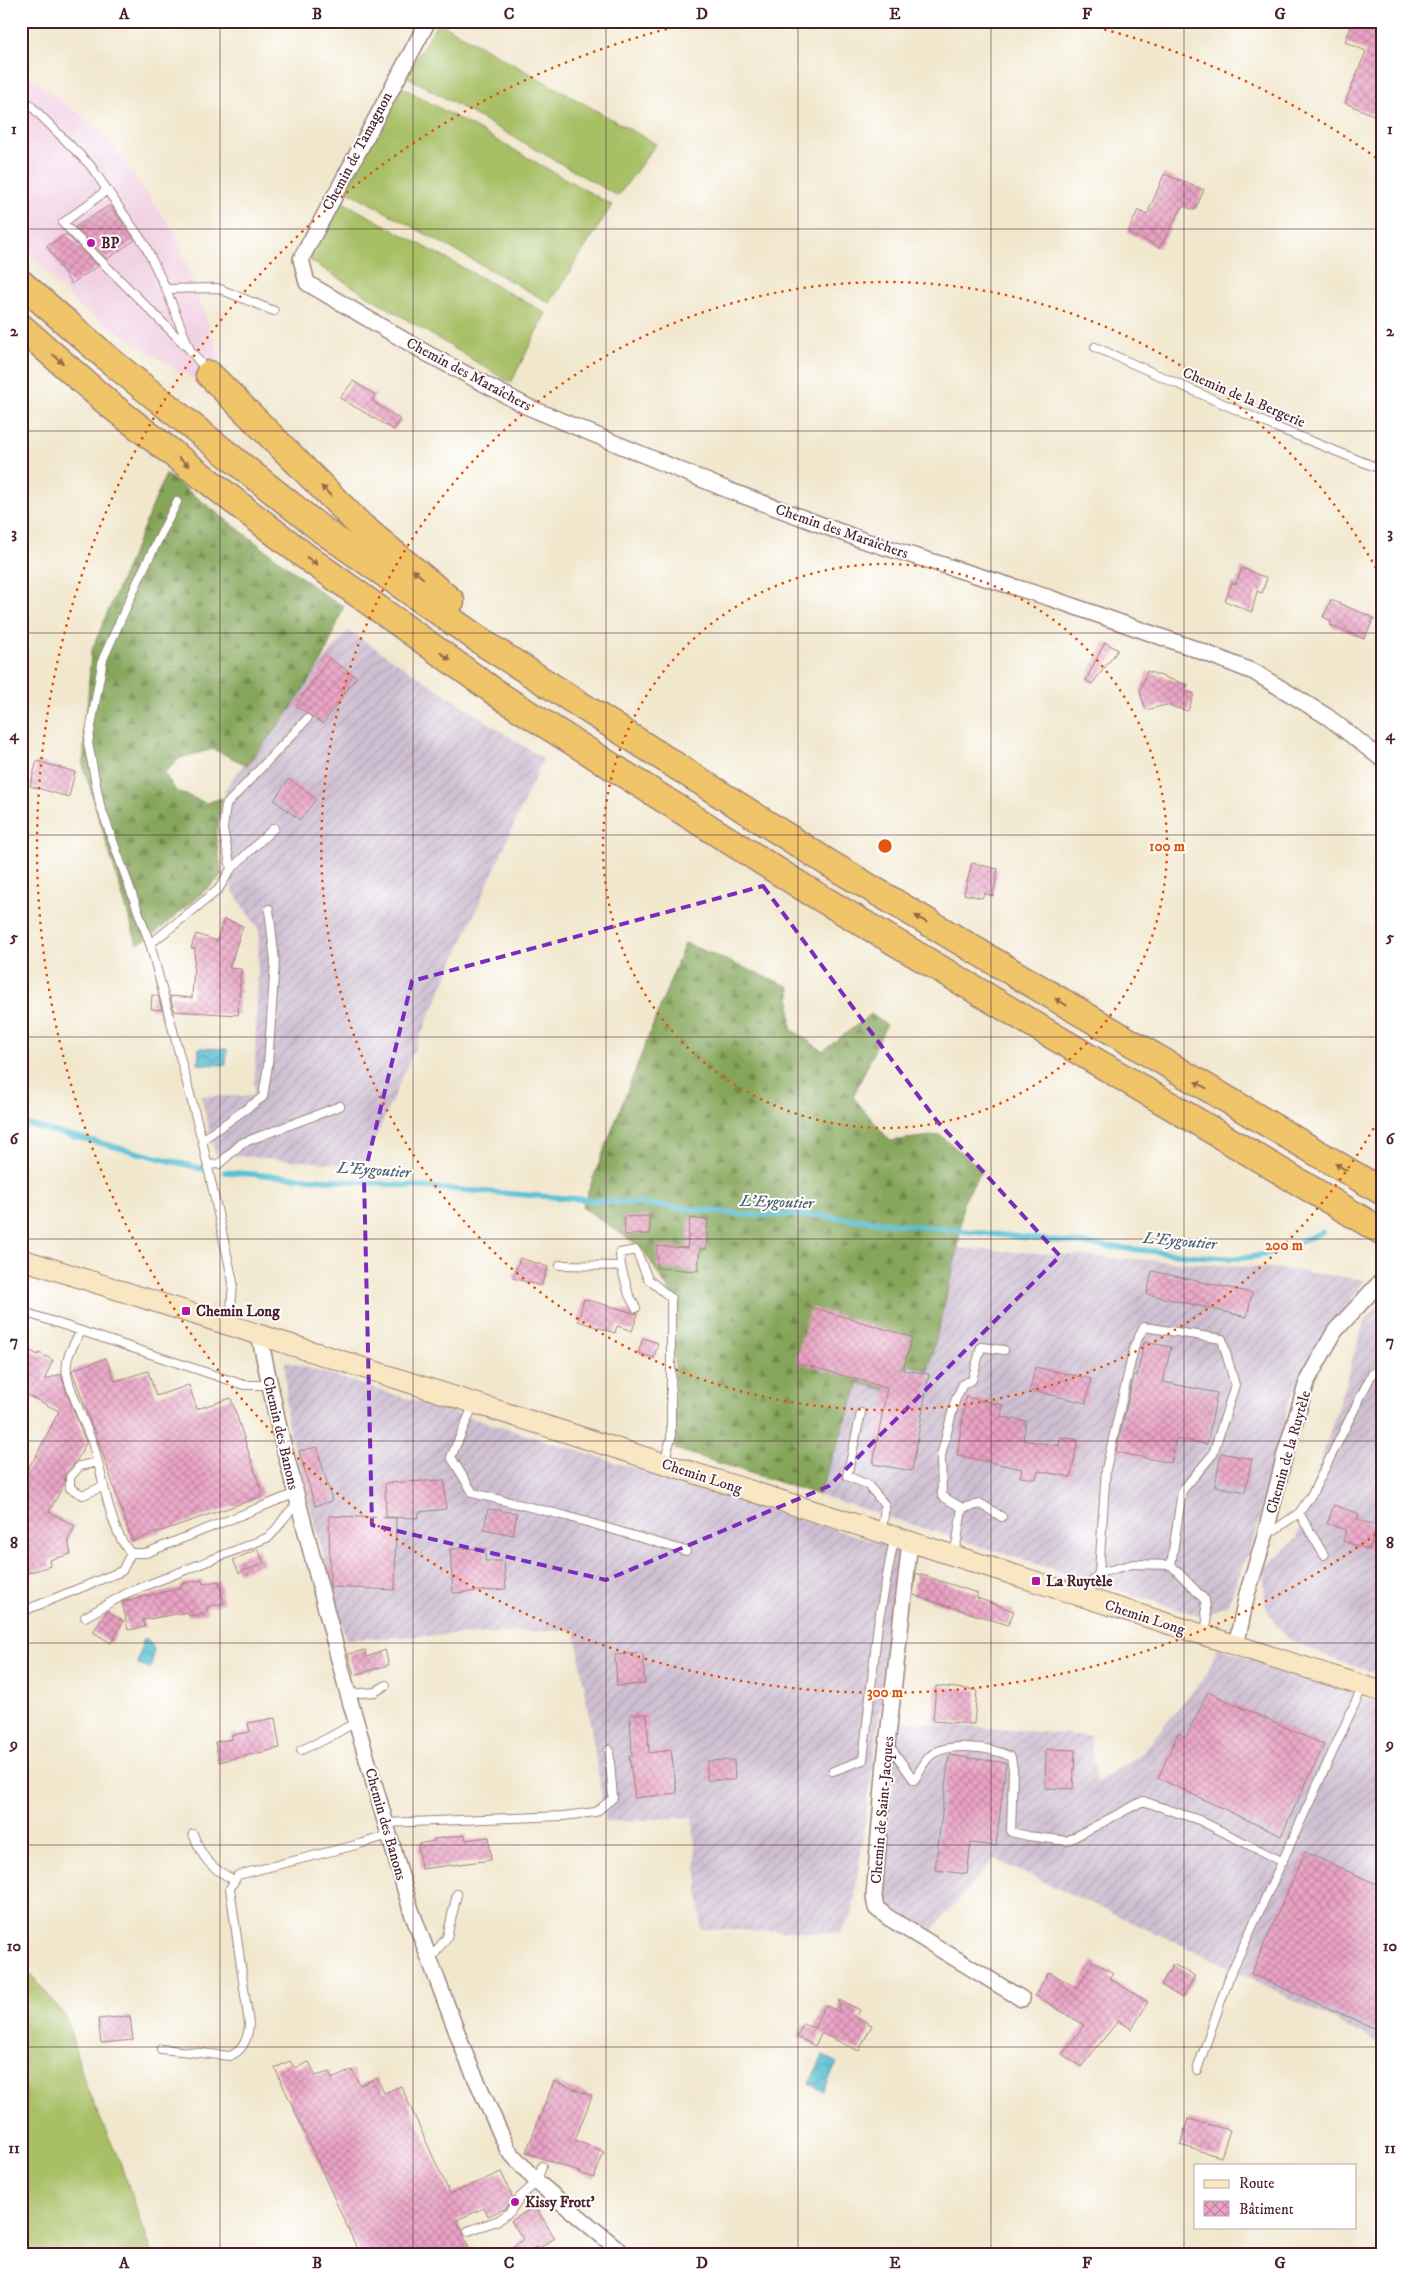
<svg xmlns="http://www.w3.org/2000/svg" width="1404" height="2276" font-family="'IM FELL DW Pica',serif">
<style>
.built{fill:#f1d0e3}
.industrial{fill:url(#industrial-furrows)}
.forest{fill:url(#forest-firs);stroke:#686242}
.garden{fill:#a7bf65;stroke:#786f48}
.water{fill:url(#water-waves);stroke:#506f80}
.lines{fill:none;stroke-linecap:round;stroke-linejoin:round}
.stream{stroke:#57bfd4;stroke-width:5.5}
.building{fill:url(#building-cross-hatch)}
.service-casing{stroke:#9e837c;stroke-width:10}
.minor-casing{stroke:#9e837c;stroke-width:18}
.secondary-casing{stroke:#9e837c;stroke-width:22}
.motorway-casing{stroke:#9e837c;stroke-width:29}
.service{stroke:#fff;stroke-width:8}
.minor{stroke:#fff;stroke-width:15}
.secondary{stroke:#f9e7c3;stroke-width:20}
.motorway{stroke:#f0c469;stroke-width:26}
.oneway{fill:#956947}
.marked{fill:none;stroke:#7b2cbf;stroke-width:4;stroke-dasharray:10 6;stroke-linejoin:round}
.grid{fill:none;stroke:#4a1f2b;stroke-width:1;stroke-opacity:0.55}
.ring{fill:none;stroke:#e0560e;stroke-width:2.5;stroke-dasharray:2.5 5}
.poi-dot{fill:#b5179e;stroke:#fff;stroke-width:2}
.labels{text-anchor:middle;stroke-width:4;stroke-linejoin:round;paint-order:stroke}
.street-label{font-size:15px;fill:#4a1f2b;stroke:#fff}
.poi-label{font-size:15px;font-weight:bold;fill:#4a1f2b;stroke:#fff;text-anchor:start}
.water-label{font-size:16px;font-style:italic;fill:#4f5f6f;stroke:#fff}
.centre{fill:#e0560e;stroke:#fff;stroke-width:2.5}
.ring-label{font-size:15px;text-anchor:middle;font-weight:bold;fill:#e0560e;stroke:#fff;stroke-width:4;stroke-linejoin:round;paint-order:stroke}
.neatline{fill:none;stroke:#4a1f2b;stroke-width:2}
.grid-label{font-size:16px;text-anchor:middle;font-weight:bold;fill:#4a1f2b}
</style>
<defs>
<pattern id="industrial-furrows" width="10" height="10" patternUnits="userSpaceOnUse" patternTransform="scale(1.25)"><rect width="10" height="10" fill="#cebed1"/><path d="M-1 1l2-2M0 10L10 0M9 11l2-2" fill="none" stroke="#b2a3b4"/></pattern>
<pattern id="forest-firs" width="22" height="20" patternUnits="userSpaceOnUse" patternTransform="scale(1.25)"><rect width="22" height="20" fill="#85a65a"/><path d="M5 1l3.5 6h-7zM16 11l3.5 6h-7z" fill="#6f874b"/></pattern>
<pattern id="water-waves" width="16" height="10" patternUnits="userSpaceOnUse" patternTransform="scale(1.25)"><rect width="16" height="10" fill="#57bfd4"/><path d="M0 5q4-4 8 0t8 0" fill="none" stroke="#4a9bac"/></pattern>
<pattern id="building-cross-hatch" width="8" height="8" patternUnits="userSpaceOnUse" patternTransform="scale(1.25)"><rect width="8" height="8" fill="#eaa3c5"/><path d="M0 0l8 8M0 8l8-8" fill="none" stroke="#c084a0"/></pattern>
</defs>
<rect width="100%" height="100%" fill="#fff"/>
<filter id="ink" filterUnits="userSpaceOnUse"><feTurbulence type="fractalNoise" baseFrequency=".02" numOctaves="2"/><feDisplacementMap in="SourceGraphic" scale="10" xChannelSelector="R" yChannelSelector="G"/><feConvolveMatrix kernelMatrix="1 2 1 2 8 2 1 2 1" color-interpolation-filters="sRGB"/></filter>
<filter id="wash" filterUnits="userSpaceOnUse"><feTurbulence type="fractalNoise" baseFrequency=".0096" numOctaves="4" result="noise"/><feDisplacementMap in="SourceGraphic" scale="20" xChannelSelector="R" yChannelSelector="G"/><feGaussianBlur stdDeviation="1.12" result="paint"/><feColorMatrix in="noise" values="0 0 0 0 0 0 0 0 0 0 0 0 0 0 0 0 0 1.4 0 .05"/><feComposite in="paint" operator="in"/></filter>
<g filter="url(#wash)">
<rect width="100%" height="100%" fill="#f1e7cd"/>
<path class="built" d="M21,71l83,62 71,100 46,126 -23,24 -120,-77 -57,-60z"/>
<path class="industrial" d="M348,630l195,129 -180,407 -148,-12 -14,-58h53l5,-166 -27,-40 -8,-100z
M958,1248l326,21 81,11 -45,62 -31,59 -33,131 -28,72 -25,13 -384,-122 40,-113 40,11 7,-29 22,7z
M1383,1300v376l-58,-20 -36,-17 -13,-14 -11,-21 -1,-36 33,-30 67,-216z
M285,1361l617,189 -50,367 -13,16 -138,-4 -8,-112 -87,5 -31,-192 -229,9 -59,-217z
M1217,1647l166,57 -2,340 -160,-81 -227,-104 -63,72 -48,-27 14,-183 194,15 5,47 46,-30 65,-80z"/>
<path class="forest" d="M166,474l164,125 14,7 -21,53 -37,57 -39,49 -34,-16 -33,9 -16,15 12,18 30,12 16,-5 -6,37 6,41 -69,59 -16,9 -54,-179 8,-113z
M685,943l105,44 1,42 32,22 48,-37 15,11 -33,72 37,44 50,-6 42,35 -19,33 -5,45 -30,123 -22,-7 -7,29 -40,-10 -40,112 -144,-46 -1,-150 -32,-51 -60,-41z"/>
<path class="garden" d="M438,22l218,122 -38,52 -212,-120z
M402,87l210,118 -62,98 -204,-113z
M339,200l207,113 -35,70 -202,-123z
M21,1974l12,3 33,40 20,70 34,75 33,93h-132z"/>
<path class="water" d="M199,1048l28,1 -1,16 -28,-1z
M145,1638l3,2 6,9 -3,19 -13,-4 4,-22z
M823,2056l14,7 -14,28 -14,-7z"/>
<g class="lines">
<path class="stream" d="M21,1123l182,46
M225,1172l419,32 103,11h67l383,41c14,1 29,3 43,2 28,-1 57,-14 82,-26"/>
</g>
<g id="blocks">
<path class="building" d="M1353,21h30v98l-38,-16 21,-52 -21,-9z
M1164,174l40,16 -9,20 -12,-4 -24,42 -31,-16 10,-22 9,5z
M110,205l25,35 -28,19 -32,-32z
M66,234l32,32 -27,18 -24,-38z
M353,381l22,14 -3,6 29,19 -7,10 -54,-32z
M1242,568l25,10 -5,15 -5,-2 -5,21 -27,-11 7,-18 4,1z
M1331,600l43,18 -10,21 -34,-14 1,-4 -8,-4z
M1105,642l13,8 -26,34 -6,-4z
M329,658l27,19 -33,47 -27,-18z
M1147,671l40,14 -2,6 9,3 -6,17 -22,-6 -20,5 -6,-18z
M37,761l38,11 -6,25 -39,-11z
M289,779l27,20 -16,21 -26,-20z
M972,863l26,6 -5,27 -9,-3 -2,5 -18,-4z
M224,919l19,7 -14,42 12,1 -3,46 -64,-4 -4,-15 22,2 3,-49 -4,-1 5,-14 21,7z
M152,995l6,1 4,14 -11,-1z
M649,1216l1,18 -25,1 -1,-18z
M690,1218l18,2 -2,29h-6l-2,22 -41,-3v-22l30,2z
M520,1258l28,9 -7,19 -28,-8z
M1152,1271l100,22 -5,24 -100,-23z
M584,1299l54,15 -6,17 -15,-5 -2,7 -37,-12z
M811,1307l101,30 -9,33 26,4 -17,97 -39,-7 14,-76 -92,-26z
M643,1338l15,5 -4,15 -16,-5z
M1144,1342l27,5 -8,35 54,11 -10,51 -31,-5 -5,24 -55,-11 18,-77 3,1z
M21,1346l17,9 1,-2 14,7 -9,20 17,-6 5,17 20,52 -10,19 -11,12 -1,10 -15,28 26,14 -7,14 3,14 -22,6 1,6 -29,9v-102l5,-2 10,-15 23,-45 -38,-19z
M106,1358l9,23 33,-10 8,25 33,-11 8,24 34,-11 32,98 -131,45 -38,-113 -1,2 -20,-57 -1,-3z
M1035,1367l56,12 -5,24 -56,-13z
M966,1397l37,8 -2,12 25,4 -3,19 36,6 1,-9 18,3 -7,37 -33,-6 -2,8 -16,-2 2,-8 -65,-14z
M317,1447l15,54 -17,5 -16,-55z
M1221,1453l31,6 -7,33 -30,-6z
M444,1480l2,29 -27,3 -1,6 -32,-1 -1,-34z
M1334,1505l25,9 -2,5 20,7 -8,24 -26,-9 3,-11 -19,-6z
M488,1509l29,4 -4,22 -29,-6z
M329,1516l67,2 -1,72 -65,-3z
M486,1548l-1,13h19l2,28 -53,4 -3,-44z
M258,1549l6,14 -25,10 -6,-13z
M916,1573l61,20v5l37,13 -6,14 -95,-30z
M202,1580l1,4 16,-3 5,22 -17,4v6l-18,3 -2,-4 -44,8 2,7 -17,3 -6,-28 59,-14 -1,-4z
M107,1611l16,10 -12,22 -18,-11z
M365,1650l2,7 18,-7 4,15 -35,10 -6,-21z
M643,1653l2,31 -28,2 -2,-31z
M936,1686l41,4 -3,34 -41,-3z
M1208,1692l116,53 -43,91 -123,-58 20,-45 8,4z
M630,1714h17l2,39 22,-3 6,43 -42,5 -6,-42h3z
M275,1718l5,30 -61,14 -4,-20 18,-3 -2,-4 19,-3 -2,-9z
M1046,1749l29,1 -2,39 -28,-1z
M949,1755l57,8 -10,83 -25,-3 -4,31 -32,-4z
M734,1760l1,20h-28v-19z
M465,1835l1,5 23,-3 2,23 -70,9 -3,-25 16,-3 -1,-2z
M1305,1852l78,35v145l-132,-58z
M1093,1961l20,12 -4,5 39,24 -16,27 -14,-8 -37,46 -19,-13 22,-29 -49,-30 14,-23 28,16z
M1173,1964l22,12 -13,22 -21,-13z
M839,2000l21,10 -4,7 16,8 -13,26 -38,-18 -6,13 -18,-9 6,-13 11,4 11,-23 14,7z
M130,2016l3,24 -32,3 -3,-24z
M290,2061l5,7 14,-6 7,14 13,-4 3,7 20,-9 8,15 17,-7 7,15 17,-7 49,108 51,-22 12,26 -7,10 -18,8 -4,-8 -27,12 15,35h-112l-85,-187z
M554,2081l38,15 -17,44 29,12 -10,26 -68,-26z
M1188,2119l42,11 -9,27 -41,-12z
M535,2206l20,32 -17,11 -2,-2 -14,8h-17l18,-16 -12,-18z"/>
</g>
</g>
<g filter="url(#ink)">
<use href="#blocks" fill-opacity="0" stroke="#9e837c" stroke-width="1"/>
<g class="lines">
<defs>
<path id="service" d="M21,96l69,69 55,80 21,44 24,61 16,20
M107,190l-44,33 124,124
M166,289l51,-1 57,23
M1095,347l178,79 110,44
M177,502l-35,70 -39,87 -15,84 12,62 51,142 51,193 31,142 -3,43
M231,869l43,-41
M150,944l68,-54 13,-21 -8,-40 3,-24 81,-86
M202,1140l61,-43 5,-32 7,-104 -6,-52
M208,1165l11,-1 23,-21 98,-37
M560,1265l61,1 -1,-13 16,-3 12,29 23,19v140l-7,24
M621,1266l8,29 7,13
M21,1311l223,74h26
M81,1331c-7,13 -17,27 -14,43 3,18 18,49 25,68 11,30 17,90 39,111h15l150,-60
M474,1404l-23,53 22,36 93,23 120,35
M861,1413l-14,63 21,9 17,20 -3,26
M98,1462l-18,4 -10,11v11l13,7 21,-9
M962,1508l19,-4 21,13
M1299,1513l25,42
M1267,1535l32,-22 13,-19 60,-120 11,-6
M953,1553l4,-12 5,-33 -20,-12 -1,-40 14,-55 8,-17 9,-4 9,-33 23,3
M1099,1573l7,-104 29,-125 9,-17 78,12 13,46 -22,69 -31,37 -11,74
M1087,1596l4,-13 8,-10 34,-9 38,1 34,35 2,22 -4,13
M21,1612l101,-41 9,-18
M85,1617l42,-24 142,-56c12,-11 15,-24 30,-33
M348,1694l27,-2 11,-7
M889,1745l25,35c5,-7 9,-17 15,-23 16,-16 64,-10 82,0l2,13 -2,62 17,4 39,5 76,-40 56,19 84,42
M301,1750l25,-11 30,-17
M833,1771l30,-11 15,-136 16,-85
M386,1823l177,-7 33,-4 17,-14 -4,-48
M193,1834c10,25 16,33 41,46
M430,1960l17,-23 10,-43
M161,2049l69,7c14,-6 18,-18 19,-32l-19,-136 8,-13 122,-31 29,-9
M1197,2070l33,-95 133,-289
M468,2231l31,-11 11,-8 10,-15 17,-15 5,-16"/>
<path id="minor" d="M428,21l-127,238 6,24 121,71 100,53 200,83 134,50 188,58 140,49 64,25 74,45 55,43
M259,1334l21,98 68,262 63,216 56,149 41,91 29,32 88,73
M910,1542l-25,220 -11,135 2,11 13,10 133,81
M1236,1646l11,-52 18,-58 20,-82 23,-75 27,-48 48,-52"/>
<path id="secondary" d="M21,1259l1362,433"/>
<path id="motorway" d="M21,283l92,80 209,167 166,116 342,218 553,328
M21,327l88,77 196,152 197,141 307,194 574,341
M209,374l152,152 90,75"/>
</defs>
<use href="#service" class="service-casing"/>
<use href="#minor" class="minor-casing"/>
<use href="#secondary" class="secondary-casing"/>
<use href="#motorway" class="motorway-casing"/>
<use href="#service" class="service"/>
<use href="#minor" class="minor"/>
<use href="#secondary" class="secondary"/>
<use href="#motorway" class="motorway"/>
</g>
<defs><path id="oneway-solid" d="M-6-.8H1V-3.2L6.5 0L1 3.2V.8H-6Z" transform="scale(1.25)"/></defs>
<g class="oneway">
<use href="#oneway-solid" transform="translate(58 359) rotate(41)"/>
<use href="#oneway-solid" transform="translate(184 462) rotate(38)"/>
<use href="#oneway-solid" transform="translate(326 491) rotate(-135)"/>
<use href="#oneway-solid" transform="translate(312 561) rotate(36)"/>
<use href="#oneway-solid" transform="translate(418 574) rotate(-140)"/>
<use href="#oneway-solid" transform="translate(445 656) rotate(36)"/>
<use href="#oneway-solid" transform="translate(921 919) rotate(-149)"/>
<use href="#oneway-solid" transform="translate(1061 1002) rotate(-149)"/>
<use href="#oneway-solid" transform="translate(1201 1085) rotate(-150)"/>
<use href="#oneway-solid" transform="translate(1341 1167) rotate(-150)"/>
</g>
</g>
<path class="marked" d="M763,886l174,235 123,135 -231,230 -223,94 -234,-55 -8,-349 48,-195z"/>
<path class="grid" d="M220,21v2234M413,21v2234M606,21v2234M798,21v2234M991,21v2234M1184,21v2234M21,229h1362M21,431h1362M21,633h1362M21,835h1362M21,1037h1362M21,1239h1362M21,1441h1362M21,1643h1362M21,1845h1362M21,2047h1362"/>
<g class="ring">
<circle cx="885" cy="846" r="282"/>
<path d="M1381 1115A564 564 0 1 1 1381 577"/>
<path d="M1382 1530A846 846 0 1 1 695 22M1075 22A846 846 0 0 1 1382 162"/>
</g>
<g class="poi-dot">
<circle cx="91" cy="243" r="5"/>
<rect x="181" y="1306" width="10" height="10" rx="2.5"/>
<rect x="1031" y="1576" width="10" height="10" rx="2.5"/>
<circle cx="515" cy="2202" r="5"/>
</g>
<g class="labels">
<g class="street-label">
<text transform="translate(357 151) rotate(-62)" y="5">Chemin de Tamagnon</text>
<text transform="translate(469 374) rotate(28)" y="5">Chemin des Maraîchers</text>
<text transform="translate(1244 397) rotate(23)" y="5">Chemin de la Bergerie</text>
<text transform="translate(842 531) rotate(19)" y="5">Chemin des Maraîchers</text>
<text transform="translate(281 1433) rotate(77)" y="5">Chemin des Banons</text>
<text transform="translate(1288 1452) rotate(-74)" y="5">Chemin de la Ruytèle</text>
<text transform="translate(702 1476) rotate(18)" y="5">Chemin Long</text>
<text transform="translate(1145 1617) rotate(18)" y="5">Chemin Long</text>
<text transform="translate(882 1810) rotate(-85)" y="5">Chemin de Saint-Jacques</text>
<text transform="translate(386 1824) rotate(74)" y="5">Chemin des Banons</text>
</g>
<g class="poi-label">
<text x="101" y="248">BP</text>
<text x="196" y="1316">Chemin Long</text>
<text x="1046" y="1586">La Ruytèle</text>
<text x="525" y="2207">Kissy Frott'</text>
</g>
<g class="water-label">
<text transform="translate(374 1169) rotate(4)" y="6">L'Eygoutier</text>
<text transform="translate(777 1201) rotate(2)" y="6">L'Eygoutier</text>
<text transform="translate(1180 1240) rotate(5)" y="6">L'Eygoutier</text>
</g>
</g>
<circle cx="885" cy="846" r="8" class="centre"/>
<g class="ring-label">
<text x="1167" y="851">100 m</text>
<text x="1284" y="1250">200 m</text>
<text x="885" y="1697">300 m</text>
</g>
<rect width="1404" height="2276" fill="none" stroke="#fff" stroke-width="55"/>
<rect x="1194" y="2164" width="162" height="65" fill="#ffffff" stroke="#b7a5aa"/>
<rect x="1204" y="2180" width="25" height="8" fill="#f9e7c3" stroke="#b7a5aa"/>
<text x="1239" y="2188" font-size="15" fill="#4a1f2b">Route</text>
<rect x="1204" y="2201" width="25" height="15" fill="url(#building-cross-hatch)" stroke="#b7a5aa"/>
<text x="1239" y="2214" font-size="15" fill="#4a1f2b">Bâtiment</text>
<rect x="28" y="28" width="1348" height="2220" class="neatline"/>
<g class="grid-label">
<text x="124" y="19">A</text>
<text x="317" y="19">B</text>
<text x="509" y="19">C</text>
<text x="702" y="19">D</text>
<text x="895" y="19">E</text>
<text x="1087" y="19">F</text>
<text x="1280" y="19">G</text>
<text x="14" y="134">1</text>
<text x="1390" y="134">1</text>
<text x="14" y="336">2</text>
<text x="1390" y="336">2</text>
<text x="14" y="538">3</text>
<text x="1390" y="538">3</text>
<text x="14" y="740">4</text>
<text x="1390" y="740">4</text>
<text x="14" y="942">5</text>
<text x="1390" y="942">5</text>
<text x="14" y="1144">6</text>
<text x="1390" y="1144">6</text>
<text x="14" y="1346">7</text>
<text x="1390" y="1346">7</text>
<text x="14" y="1548">8</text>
<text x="1390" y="1548">8</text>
<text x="14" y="1749">9</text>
<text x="1390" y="1749">9</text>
<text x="14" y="1951">10</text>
<text x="1390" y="1951">10</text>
<text x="14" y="2153">11</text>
<text x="1390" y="2153">11</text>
<text x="124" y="2268">A</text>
<text x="317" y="2268">B</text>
<text x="509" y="2268">C</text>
<text x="702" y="2268">D</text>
<text x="895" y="2268">E</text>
<text x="1087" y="2268">F</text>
<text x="1280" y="2268">G</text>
</g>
</svg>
